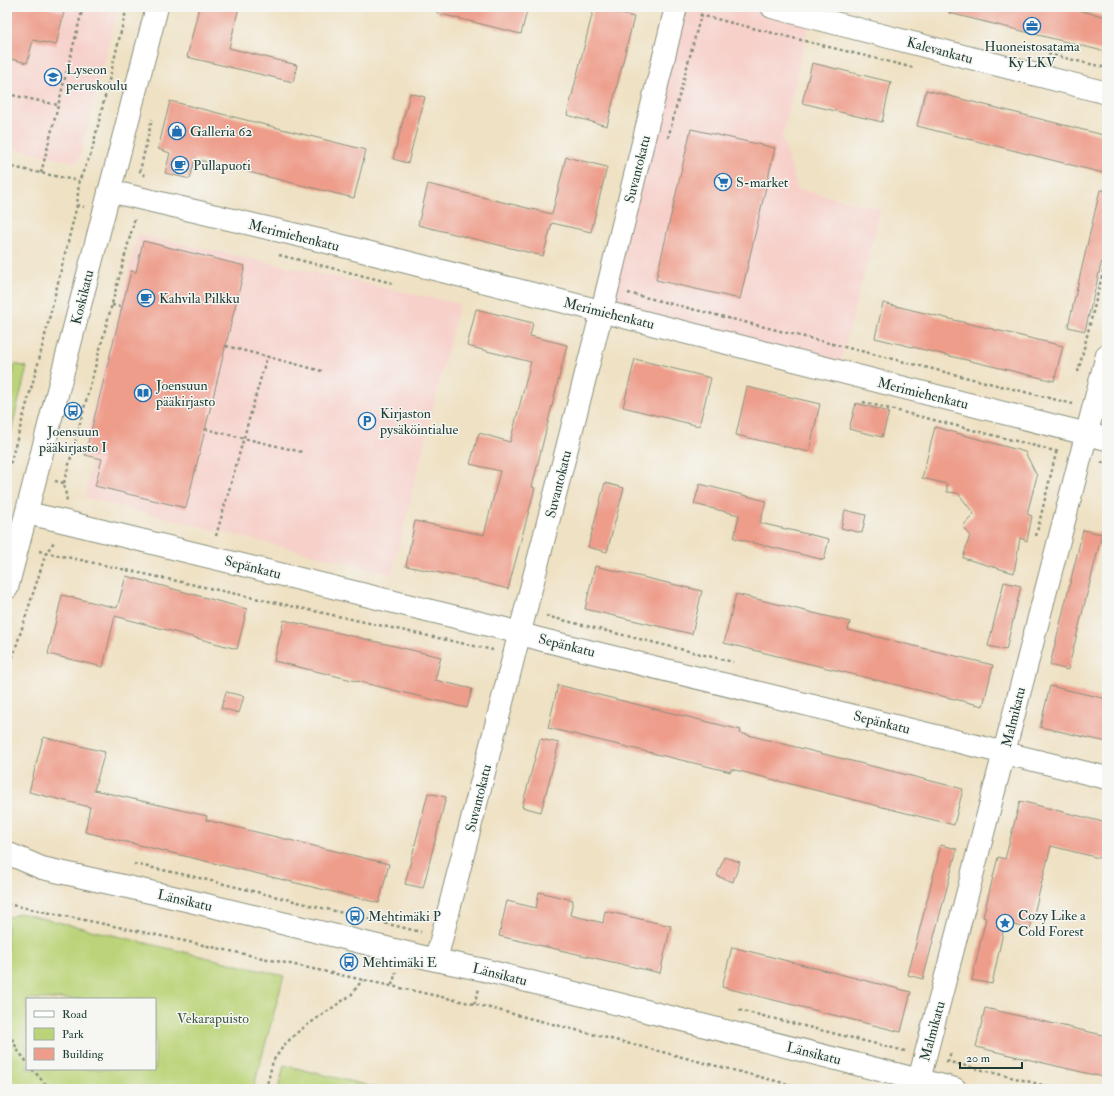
<svg xmlns="http://www.w3.org/2000/svg" width="1114" height="1096" font-family="'IM FELL Double Pica',serif">
<style>
.built{fill:#f7d0ca}
.green{fill:#bbd479;stroke:#6d8856;fill-rule:evenodd}
.building{fill:#ee9d8b}
.lines{fill:none;stroke-linecap:round;stroke-linejoin:round}
.minor-casing{stroke:#878f7c;stroke-width:24}
.major-casing{stroke:#878f7c;stroke-width:24}
.path{stroke:#878f7c;stroke-width:2.5;stroke-dasharray:3 3;stroke-linecap:butt}
.minor{stroke:#fff;stroke-width:22}
.major{stroke:#fff;stroke-width:22}
.labels{text-anchor:middle;stroke-width:3;stroke-linejoin:round;paint-order:stroke}
.poi-label{font-size:14px;fill:#1f3d34;stroke:#f6f6f2;text-anchor:start}
.street-label{font-size:14px;fill:#1f3d34;stroke:#f6f6f2}
.park-label{font-size:14px;fill:#3e5b42;stroke:#f6f6f2}
</style>
<rect width="100%" height="100%" fill="#f6f6f2"/>
<filter id="ink" filterUnits="userSpaceOnUse"><feTurbulence type="fractalNoise" baseFrequency=".025" numOctaves="2"/><feDisplacementMap in="SourceGraphic" scale="8" xChannelSelector="R" yChannelSelector="G"/><feConvolveMatrix kernelMatrix="1 2 1 2 8 2 1 2 1" color-interpolation-filters="sRGB"/></filter>
<filter id="wash" filterUnits="userSpaceOnUse"><feTurbulence type="fractalNoise" baseFrequency=".012" numOctaves="4" result="noise"/><feDisplacementMap in="SourceGraphic" scale="16" xChannelSelector="R" yChannelSelector="G"/><feGaussianBlur stdDeviation="0.9" result="paint"/><feColorMatrix in="noise" values="0 0 0 0 0 0 0 0 0 0 0 0 0 0 0 0 0 1.4 0 .05"/><feComposite in="paint" operator="in"/></filter>
<g filter="url(#wash)">
<rect width="100%" height="100%" fill="#efe1c3"/>
<path class="built" d="M7,7h111l-40,156 -71,-16z
M682,7h72l56,14 -28,116 15,52 84,20 -42,159 -234,-58z
M138,234l321,70 -67,270 -307,-76 7,-37 -11,-3z"/>
<path class="green" d="M15,364l12,3 -20,80v-48z
M20,913l264,63 -31,113h-246v-171zM27,999h128v70h-128z
M284,1065l97,24h-103z"/>
<g id="blocks">
<path class="building" d="M7,7h37l20,5 -8,33 -23,-5 -6,23 -20,-5z
M199,7h40l-10,41 68,17 -4,17 -106,-25z
M438,7h90l-7,27 -84,-21z
M594,7l40,10 -27,109 -40,-11z
M950,7h115l42,10v35l-158,-39z
M812,63l79,19 -9,40 -80,-19z
M926,90l181,46v38l-190,-48z
M410,93l15,4 -17,66 -15,-4z
M170,101l196,49 -12,48 -159,-39 -5,20 -25,-6 5,-20 -12,-4z
M691,129l84,19 -35,151 -84,-19z
M566,157l41,10 -16,65 -39,-9 -9,33 -125,-31 10,-41 124,30z
M1100,190l7,1v49l-22,91 -17,-4z
M143,241l102,25 -59,242 -91,-22 7,-27 -17,-4 46,-184 5,1z
M883,303l180,43 -9,35 -179,-43z
M476,309l57,14 -3,13 37,9 -35,142 3,1 -27,101 -38,-10 -64,-13 9,-45 69,14 16,-64 -30,-7 9,-31 31,9 21,-80 -64,-16z
M635,359l76,19 -12,48 -76,-19z
M747,387l73,17 -11,48 -73,-17z
M856,403l33,9 -7,25 -33,-8z
M935,427l90,25 12,24 -10,38 5,2 -5,25 -7,-3 -6,35 -51,-15 7,-23 -7,-9 11,-12 -16,-21 -11,-1v-8l-25,-6z
M605,483l19,5 -17,64 -19,-5z
M700,484l66,17 -6,22 69,16 -5,21 -90,-22 5,-23 -45,-11z
M845,510l21,5 -4,18 -21,-5z
M1083,530l19,4 -34,136 -18,-5z
M595,566l107,25 -10,43 -107,-25z
M126,576l121,33 -10,40 -122,-33 -12,51 -55,-13 14,-59 55,13z
M1004,582l17,4 -15,64 -18,-4z
M736,594l114,28 -2,8 145,35 -10,41 -259,-63z
M284,620l157,37 -6,23 37,9 -5,19 -193,-47z
M558,685l183,45 -1,3 223,56 -9,36 -223,-56v3l-183,-44z
M1050,686l57,13v43l-67,-15z
M226,692l18,4 -5,17 -18,-5z
M43,737l62,15 -11,38 113,26 -1,4 183,44 -10,39 -294,-71 5,-25 -61,-15z
M540,739l19,4 -18,69 -19,-5z
M428,793l18,4 -23,91 -18,-4z
M1020,801l87,22v37l-56,-14 -21,83 -25,-6 -13,61 -20,-4 14,-62 -3,-1 15,-60 7,2z
M941,845l16,4 -34,130 -15,-4z
M724,857l16,5 -7,20 -16,-6z
M539,892l34,8 -3,15 33,8 2,-12 66,15 -11,47 -161,-37 8,-35 29,7z
M732,947l179,45 -10,40 -179,-45z
M985,1008l122,28v42l-131,-31z"/>
</g>
</g>
<g filter="url(#ink)">
<use href="#blocks" fill-opacity="0" stroke="#878f7c" stroke-width="1"/>
<g class="lines">
<defs>
<path id="minor" d="M772,7l335,86
M109,191l214,50 784,198
M27,513l35,8 443,108 34,10 568,139
M7,588l150,-581
M436,960l48,10 471,119
M919,1080l188,-725"/>
<path id="major" d="M7,853l35,15 144,32 250,60 166,-649 74,-304"/>
</defs>
<use href="#minor" class="minor-casing"/>
<use href="#major" class="major-casing"/>
<path class="path" d="M66,7l16,4
M700,15l214,53
M1048,54l59,14
M7,94l51,11
M668,138l35,-131
M7,166l72,15
M41,173l42,-166
M145,176l-5,-5 12,-52
M77,205l7,2
M279,255l113,28
M628,293l445,111
M112,305l10,2
M226,346l96,25
M1078,372l29,-116
M863,402l196,50
M205,429l97,23
M1101,462l6,2
M7,475l32,-115 38,-155 2,-24 12,-27 36,-147
M55,481l9,2 3,18
M64,483l71,-265
M216,536l51,-180
M1036,536l21,-87
M39,551l454,99
M546,616l187,46
M7,675l39,-122 8,-11
M134,864l57,12 230,56
M7,904l150,31 317,69 333,85
M392,985l4,-13
M474,1004l5,-15
M739,1010l166,41
M7,1028l11,23 9,11
M946,1061l113,28
M948,1062l3,-10
M32,1069l18,20
M266,1089l7,-28 12,-17 15,-14 51,-35 12,-16"/>
<use href="#minor" class="minor"/>
<use href="#major" class="major"/>
</g>
</g>
<defs>
<symbol id="office-ring" viewBox="-11 -11 22 22"><circle r="9.5" fill="#f6f6f2" stroke="#1f6fb2" stroke-width="1.5"/><path d="M-6-3h4V-5.5h4V-3h4V5H-6ZM-1-4.5V-3h2v-1.5ZM-6 0V1H6V0Z" fill="#1f6fb2"/></symbol>
<symbol id="school-ring" viewBox="-11 -11 22 22"><circle r="9.5" fill="#f6f6f2" stroke="#1f6fb2" stroke-width="1.5"/><path d="M0-5L7-2L0 1L-7-2ZM-4 1L0 2.5L4 1V4Q0 6-4 4Z" fill="#1f6fb2"/></symbol>
<symbol id="shop-ring" viewBox="-11 -11 22 22"><circle r="9.5" fill="#f6f6f2" stroke="#1f6fb2" stroke-width="1.5"/><path d="M-5-2.5h2.3a2.7 3.5 0 0 1 5.4 0H5L5.5 6h-11ZM-1.5-2.5h3a1.5 2.3 0 0 0-3 0Z" fill="#1f6fb2"/></symbol>
<symbol id="cafe-ring" viewBox="-11 -11 22 22"><circle r="9.5" fill="#f6f6f2" stroke="#1f6fb2" stroke-width="1.5"/><path d="M-5.5-4.5H6V0H3Q3 3.5 0 3.5H-2.5Q-5.5 3.5-5.5 0ZM3-3.2v2h1.7v-2ZM-6 4.5H4V6H-6Z" fill="#1f6fb2"/></symbol>
<symbol id="supermarket-ring" viewBox="-11 -11 22 22"><circle r="9.5" fill="#f6f6f2" stroke="#1f6fb2" stroke-width="1.5"/><path d="M-6-5.5h2.5l.6 2H6L4.5 2H-2.5L-4.4-4H-6ZM-1.5 3.2a1.3 1.3 0 1 0 .1 0ZM3 3.2a1.3 1.3 0 1 0 .1 0Z" fill="#1f6fb2"/></symbol>
<symbol id="library-ring" viewBox="-11 -11 22 22"><circle r="9.5" fill="#f6f6f2" stroke="#1f6fb2" stroke-width="1.5"/><path d="M-6-4Q-3-5.5-.7-3.5V5Q-3 3-6 4ZM6-4Q3-5.5 .7-3.5V5Q3 3 6 4Z" fill="#1f6fb2"/></symbol>
<symbol id="bus-ring" viewBox="-11 -11 22 22"><circle r="9.5" fill="#f6f6f2" stroke="#1f6fb2" stroke-width="1.5"/><path d="M-5-6H5V4H4V6H2V4H-2V6H-4V4H-5ZM-3.5-4V0h7V-4ZM-3.5 1.2v1.5H-2V1.2ZM2 1.2v1.5H3.5V1.2Z" fill="#1f6fb2"/></symbol>
<symbol id="parking-ring" viewBox="-11 -11 22 22"><circle r="9.5" fill="#f6f6f2" stroke="#1f6fb2" stroke-width="1.5"/><path d="M-3.5-5.5H1a3.5 3.5 0 0 1 0 7H-1V5.5H-3.5ZM-1-3.4V-.6H.8a1.4 1.4 0 0 0 0-2.8Z" fill="#1f6fb2"/></symbol>
<symbol id="sight-ring" viewBox="-11 -11 22 22"><circle r="9.5" fill="#f6f6f2" stroke="#1f6fb2" stroke-width="1.5"/><path d="M0-6L1.8-2.2L6-1.7L2.9 1.2L3.7 5.4L0 3.3L-3.7 5.4L-2.9 1.2L-6-1.7L-1.8-2.2Z" fill="#1f6fb2"/></symbol>
</defs>
<g fill-rule="evenodd">
<use href="#office-ring" x="1022" y="16" width="20" height="20"/>
<use href="#school-ring" x="43" y="67" width="20" height="20"/>
<use href="#shop-ring" x="167" y="121" width="20" height="20"/>
<use href="#cafe-ring" x="170" y="155" width="20" height="20"/>
<use href="#supermarket-ring" x="713" y="172" width="20" height="20"/>
<use href="#cafe-ring" x="136" y="288" width="20" height="20"/>
<use href="#library-ring" x="133" y="383" width="20" height="20"/>
<use href="#bus-ring" x="63" y="401" width="20" height="20"/>
<use href="#parking-ring" x="357" y="411" width="20" height="20"/>
<use href="#bus-ring" x="345" y="906" width="20" height="20"/>
<use href="#sight-ring" x="995" y="913" width="20" height="20"/>
<use href="#bus-ring" x="339" y="952" width="20" height="20"/>
</g>
<g class="labels">
<g class="poi-label">
<text x="1032" y="51" text-anchor="middle">Huoneistosatama<tspan x="1032" dy="16">Ky LKV</tspan></text>
<text x="66" y="74">Lyseon<tspan x="66" dy="16">peruskoulu</tspan></text>
<text x="190" y="136">Galleria 62</text>
<text x="193" y="170">Pullapuoti</text>
<text x="736" y="187">S-market</text>
<text x="159" y="303">Kahvila Pilkku</text>
<text x="156" y="390">Joensuun<tspan x="156" dy="16">pääkirjasto</tspan></text>
<text x="380" y="418">Kirjaston<tspan x="380" dy="16">pysäköintialue</tspan></text>
<text x="73" y="436" text-anchor="middle">Joensuun<tspan x="73" dy="16">pääkirjasto I</tspan></text>
<text x="1018" y="920">Cozy Like a<tspan x="1018" dy="16">Cold Forest</tspan></text>
<text x="368" y="921">Mehtimäki P</text>
<text x="362" y="967">Mehtimäki E</text>
</g>
<g class="street-label">
<text transform="translate(940 50) rotate(15)" y="5">Kalevankatu</text>
<text transform="translate(637 169) rotate(-76)" y="5">Suvantokatu</text>
<text transform="translate(294 235) rotate(14)" y="5">Merimiehenkatu</text>
<text transform="translate(82 297) rotate(-76)" y="5">Koskikatu</text>
<text transform="translate(609 313) rotate(14)" y="5">Merimiehenkatu</text>
<text transform="translate(923 393) rotate(14)" y="5">Merimiehenkatu</text>
<text transform="translate(558 484) rotate(-76)" y="5">Suvantokatu</text>
<text transform="translate(253 567) rotate(14)" y="5">Sepänkatu</text>
<text transform="translate(567 645) rotate(14)" y="5">Sepänkatu</text>
<text transform="translate(1013 717) rotate(-76)" y="5">Malmikatu</text>
<text transform="translate(882 722) rotate(14)" y="5">Sepänkatu</text>
<text transform="translate(478 798) rotate(-76)" y="5">Suvantokatu</text>
<text transform="translate(185 900) rotate(13)" y="5">Länsikatu</text>
<text transform="translate(500 974) rotate(14)" y="5">Länsikatu</text>
<text transform="translate(932 1031) rotate(-75)" y="5">Malmikatu</text>
<text transform="translate(814 1053) rotate(14)" y="5">Länsikatu</text>
</g>
<g class="park-label">
<text x="213" y="1023">Vekarapuisto</text>
</g>
</g>
<rect width="1114" height="1096" fill="none" stroke="#f6f6f2" stroke-width="24"/>
<rect x="26" y="998" width="130" height="72" fill="#f6f6f2" stroke="#a0aca6"/>
<rect x="34" y="1011" width="20" height="6" fill="#ffffff" stroke="#a0aca6"/>
<text x="62" y="1018" font-size="12" fill="#1f3d34">Road</text>
<rect x="34" y="1028" width="20" height="12" fill="#bbd479" stroke="#a0aca6"/>
<text x="62" y="1038" font-size="12" fill="#1f3d34">Park</text>
<rect x="34" y="1048" width="20" height="12" fill="#ee9d8b" stroke="#a0aca6"/>
<text x="62" y="1058" font-size="12" fill="#1f3d34">Building</text>
<path d="M960 1062v6h62v-6" fill="none" stroke="#1f3d34" stroke-width="2"/>
<text x="966" y="1062" font-size="12" fill="#1f3d34" stroke="#f6f6f2" stroke-width="3" paint-order="stroke">20 m</text>
</svg>
